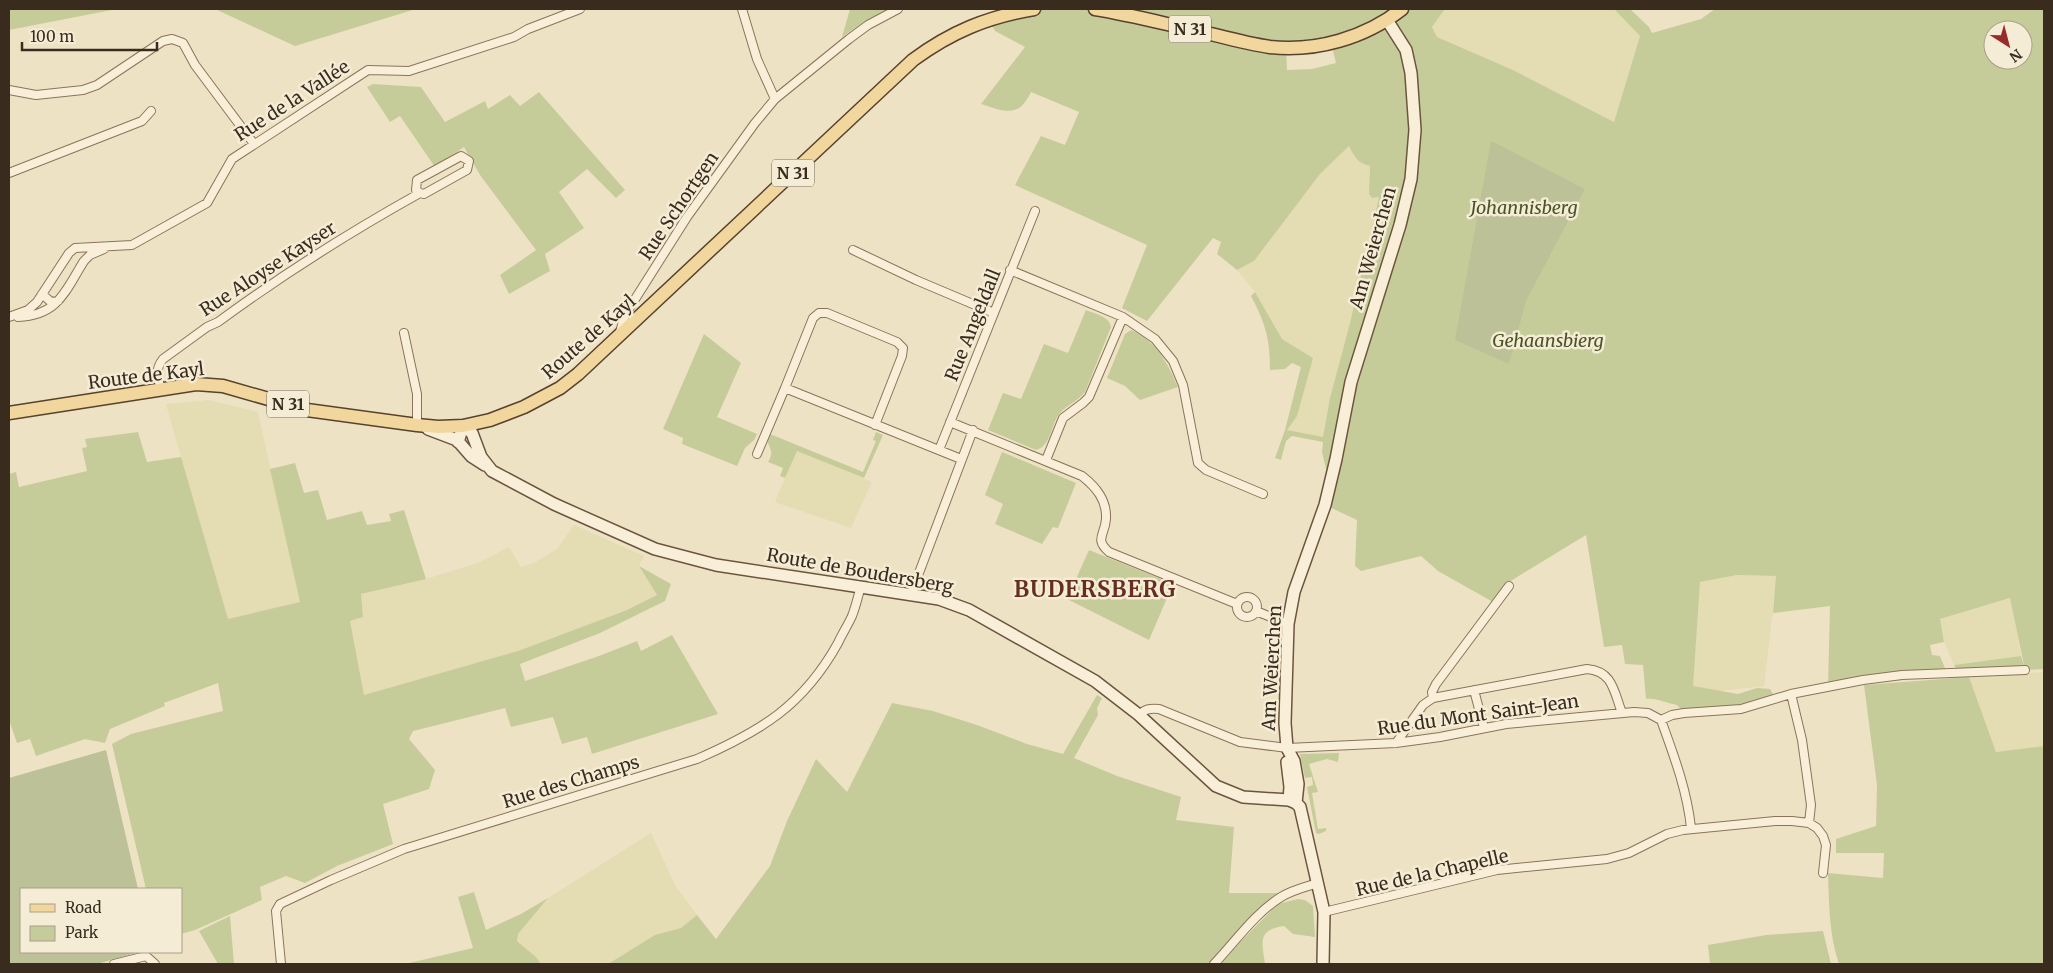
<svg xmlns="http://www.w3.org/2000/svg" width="2053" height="973" font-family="Merriweather,serif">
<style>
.farmland{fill:#e4dcb2}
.green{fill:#c6cc99;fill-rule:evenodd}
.cemetery{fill:#bcc198}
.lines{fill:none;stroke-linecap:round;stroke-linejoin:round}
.street-casing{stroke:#89745b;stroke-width:10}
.secondary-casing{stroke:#6b553e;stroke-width:14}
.primary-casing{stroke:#57422f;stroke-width:15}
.street{stroke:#f9efd8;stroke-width:8}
.secondary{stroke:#f9efd8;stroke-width:11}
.primary{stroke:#f1d79d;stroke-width:12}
.labels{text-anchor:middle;stroke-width:5;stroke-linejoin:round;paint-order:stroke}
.shield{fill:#f5ecd5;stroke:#716656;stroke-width:1}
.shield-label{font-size:16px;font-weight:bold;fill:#392c1f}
.street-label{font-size:18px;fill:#392c1f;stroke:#f5ecd5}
.park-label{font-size:18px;font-style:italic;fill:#495526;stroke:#f5ecd5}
.district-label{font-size:22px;font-weight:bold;letter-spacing:1px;fill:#652e1f;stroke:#f5ecd5}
</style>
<rect width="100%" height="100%" fill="#eee2c5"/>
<path class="farmland" d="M1445,9h169l26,27 -26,86 -101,-52 -76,-33 -5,-10z
M1349,146l13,18 8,2 -1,28 10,2 -29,127 -20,75 -7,39 -36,-7 26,-72 -31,-19 -27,-47 -18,-22 17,-9 66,-87z
M208,400l50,12 42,190 -73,18 -61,-216z
M797,450l75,32 -21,46 -76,-26z
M574,525l70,31 -5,10 18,29 -30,15 -109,41 -154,44 -14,-74 13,-4 -2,-23 65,-15 52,-16 31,-16 12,20 13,-4 23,-14z
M1737,575l40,1 -13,110 -72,8 8,-112z
M2011,598l10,58 -67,9 -10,-23 -4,-23z
M2044,672v74l-48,6 -27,-75z
M651,833l25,54 21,28 -16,13 -26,7 -47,29h-67l-5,-7 -19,-17 1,-6 30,-36z"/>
<path class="green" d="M9,9h108l-108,21z
M215,9h201l-121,37z
M850,9h38l-23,12 -23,16z
M1005,9h440l-13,18 5,10 76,33 101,52 26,-86 -26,-27h16l19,18 3,6 49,-14 14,-10h329v660l-19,1 -15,-72 -70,21 4,23 -14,3 2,10 8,1 7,17 -119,13 2,-80 -57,7 3,-37 -39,-1 -37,7 -7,104 45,8 19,-6 13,1 6,10 -61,13 -31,1 -7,-8c-12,-2 -19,-7 -31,-6l-3,-34 -18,-1 -3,-19 -18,2 -18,-112 -77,47 -16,20 -55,-31 -17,-15 -60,15 -6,-5 2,-46 -32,-15 5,-19 -8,-34 1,-10 -31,-6 -6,5 -5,19 -6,-2 10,-28 16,-63 -9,-4 -7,6 -15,1c0,-32 -5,-47 -19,-74l4,-4 27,47 31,19 -16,58 -10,14 36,7 7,-39 20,-75 29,-126 -7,1 -3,-4 1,-28c-13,-3 -15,-9 -21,-20l-29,28 -66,87 -17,9 -20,-16 4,-12 -8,-4 -66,83 -25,-13 25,-63 -132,-60 26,-49 24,9 14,-33 -48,-20c-12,26 -26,20 -50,12l44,-57 -30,-16 -3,-5 17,-5zM1993,30h30v30h-30zM1331,43l5,20 -24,6 -25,1 -1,-22z
M373,84l48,3 24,35 40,-21 3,8 22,-14 10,11 19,-14 86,98 -9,8 -29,-29 -28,23 25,36 -39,26 5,17 -41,23 -9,-19 36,-25 -56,-75 -16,-28 -29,20 -35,-51 -10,6 -23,-35z
M1086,310c9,4 23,6 25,17l-26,65c-8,10 -22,15 -28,25 -6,11 -7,29 -21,33l-48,-20 15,-37 18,6 23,-55 24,9z
M1131,330c25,10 37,34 47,57l-38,13 -15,-14 -18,-8 18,-44z
M704,334l37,29 -24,54 40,17 -3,6 -9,8 -8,18 -55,-22 1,-6 -20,-9z
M138,432l9,30 34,-5 47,162 72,-17 -30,-133 25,-6 9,30 14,-3 9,30 35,-9 5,14 24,-4 -2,-7 15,-4 22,69 -65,15 2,23 -13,4 14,74 154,-44 109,-41 30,-15 -18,-29 32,18 -6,17 -65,32 -80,31 5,17 74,-25 38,-15 4,10 31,-16 46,79 -126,40 -5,-17 -25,7 -9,-27 -42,10 -6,-19 -92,23 -4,8 26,31 -6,19 -46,15 10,40 -56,22 -32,17 -19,-7 -26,11 2,13 -67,30 -14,4v-45h-35l-34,-145 19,-10 92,-23 -5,-28 -54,20 1,3 -55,23 -5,14 -20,-4 -49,17 -6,-17 -13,4 -8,-23v-246l7,-2 3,15 68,-16 -5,-23 5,-1 -2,-8z
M876,432l7,3 -19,43 -67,-27 -12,27 -5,-2 3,-8 -15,-6c6,-10 2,-13 -1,-22l3,-6 93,38 13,-31 -3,-1z
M1002,452l74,31 -18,45 -5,-1 -11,17 -47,-20 8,-20 -18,-9z
M1089,550l84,34 -24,56 -82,-41z
M2021,656l3,10 -66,5 -4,-6z
M1969,677l27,75 48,-6v218h-205c-10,-30 -10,-59 -11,-91l55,5 1,-25h-48v-14l40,-13 1,-41 -13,-100z
M1097,695l5,3 -5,10 1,7 -24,43 43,18 64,21 -5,23 58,7 -5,66h51l-22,20 -48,51h-602l47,-29 26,-7 16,-13 19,24 54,-73 17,-45 29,-62 31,33 45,-89 41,8 44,14 50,19 36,10z
M1339,753l-1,9 -11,-3 -18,5 9,28 -6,1 6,36 8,-1v3l-7,3 -3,-1 -9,-46 6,-2 -1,-8 -7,1 -5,-24z
M474,892l12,38 35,-16 27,-16 -30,36 -1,7 19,16 5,7h-136l68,-16 -15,-51z
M1298,899l7,1 8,6 2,31 -22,-3 -9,-8c-27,4 -22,16 -19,38h-47l60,-60z
M230,916l4,48h-16l-19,-33z
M1823,931l8,33h-121l-2,-19 58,-10z"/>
<path class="cemetery" d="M1491,141l94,48 -59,112 -17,63 -54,-24z
M106,750l32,139h-117v63h118l-42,12h-88v-186z"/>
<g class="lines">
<defs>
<path id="street" d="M742,9l15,50 18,40
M9,90l27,5 47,-5 14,-5 66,-44 9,-2 11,4 12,22 59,79
M461,156l8,5 -2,9 -43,24 -4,-1 -4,-3 1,-10z
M9,173l133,-52 9,-10
M853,250l63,30 78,33
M1010,270l113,47 32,22 18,22 10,24 15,78 8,7 57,24
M42,294l9,8 7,-1
M9,317l19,-7 9,-8 32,-49 6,-5 57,-3 75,-42 25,-44 136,-89 41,1 105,-34 14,-8 52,-20
M18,317c41,-2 47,-26 66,-56l6,-6 14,-6
M620,332l5,-17 62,-98 68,-94 20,-24 74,-60 19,-14 30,-16
M404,333l13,61v31
M161,389c-4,-12 -6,-20 2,-30l44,-32 11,-5c64,-47 132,-90 202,-129
M950,422l132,54c14,11 25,24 24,43 -1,16 -12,20 3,33l128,52
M875,425l27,-69 1,-8 -6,-6 -70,-29h-8l-6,5 -28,70 176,71
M939,450l96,-239
M757,454l28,-66
M1046,460l17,-42 20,-15 6,-6 34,-80
M911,594l62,-164
M1237 607a10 10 0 1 1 20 0a10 10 0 1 1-20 0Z
M1256,611l32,13
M1474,690l10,38
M1791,694l11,46 9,65 -2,18
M1433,698l154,-29c26,2 27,23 35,44
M1139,715c6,-6 11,-7 20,-6l81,33 47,6 109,-5 44,-6 66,-13 128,-12 14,1 13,7
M1661,720l11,-5 12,-2 57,-4 50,-15 72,-14 39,-5 123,-5
M1661,720c13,36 26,70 30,108
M1396,743l27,-38 10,-7 -1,-6 4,-8 73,-98
M1324,912l173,-42 110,-11 22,-6 38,-19 16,-4 92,-9h17l17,2 8,5 6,8 3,9 -3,28
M114,964l32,-8 9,8
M281,964l-5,-53 4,-7 51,-24 73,-31 293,-90c64,-28 106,-53 141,-116 4,-9 10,-18 14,-27 4,-10 6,-20 9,-30
M1214,964c21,-22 41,-51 67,-67 11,-7 24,-10 37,-14"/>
<path id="secondary" d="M428,429l29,11 14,16 14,9
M458,442l5,-16 9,7 9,24 11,14 62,33 101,45 61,16 223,34 30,11 126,71 44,34 77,71 27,11 46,3 7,3 4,4 24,105 -1,52
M1287,762l3,25 -1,13
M1296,803l2,-19 -4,-23 -7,-13 -2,-25 3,-99 6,-32 31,-87 11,-46 15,-77 49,-157 11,-46 4,-49 -4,-57 -5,-23 -19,-30"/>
<path id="primary" d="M1095,9c38,6 74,16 112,24 20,5 42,11 63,14 46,5 95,-9 132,-38
M9,413l187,-29 27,2 84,24 110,15 21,2 25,-1 27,-6 34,-13 36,-19 18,-14 335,-314c38,-28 74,-43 121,-51"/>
</defs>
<use href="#street" class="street-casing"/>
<use href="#secondary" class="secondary-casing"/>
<use href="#primary" class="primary-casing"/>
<use href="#street" class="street"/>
<use href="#secondary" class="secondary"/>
<use href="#primary" class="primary"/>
</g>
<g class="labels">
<g class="shield">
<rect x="1169" y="15.5" width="42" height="27" rx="4"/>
<rect x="772" y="159.5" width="42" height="27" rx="4"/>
<rect x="267" y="390.5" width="42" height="27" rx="4"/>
</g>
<g class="shield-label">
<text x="1190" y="35">N 31</text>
<text x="793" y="179">N 31</text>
<text x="288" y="410">N 31</text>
</g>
<g class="street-label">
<text transform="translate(292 101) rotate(-33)" y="6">Rue de la Vallée</text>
<text transform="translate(679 206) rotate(-56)" y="6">Rue Schortgen</text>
<text transform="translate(1373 248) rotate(-74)" y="6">Am Weierchen</text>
<text transform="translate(268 269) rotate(-33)" y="6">Rue Aloyse Kayser</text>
<text transform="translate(973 325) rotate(-68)" y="6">Rue Angeldall</text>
<text transform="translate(589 337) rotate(-41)" y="6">Route de Kayl</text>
<text transform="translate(146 376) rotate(-7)" y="6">Route de Kayl</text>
<text transform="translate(860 571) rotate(10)" y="6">Route de Boudersberg</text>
<text transform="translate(1272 668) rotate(-87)" y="6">Am Weierchen</text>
<text transform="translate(1478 715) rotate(-8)" y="6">Rue du Mont Saint-Jean</text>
<text transform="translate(571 782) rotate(-17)" y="6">Rue des Champs</text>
<text transform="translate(1432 873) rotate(-13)" y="6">Rue de la Chapelle</text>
</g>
<g class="park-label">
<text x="1524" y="214">Johannisberg</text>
<text x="1548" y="347">Gehaansbierg</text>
</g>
<g class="district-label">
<text x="1095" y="597">BUDERSBERG</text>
</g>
</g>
<rect width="2053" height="973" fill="none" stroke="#392c1f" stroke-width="20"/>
<rect x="20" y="888" width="162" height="65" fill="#f5ecd5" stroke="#aa9f8c"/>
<rect x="30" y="904" width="25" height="8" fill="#f1d79d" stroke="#aa9f8c"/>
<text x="65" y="913" font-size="15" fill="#392c1f">Road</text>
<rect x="30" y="926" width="25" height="15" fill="#c6cc99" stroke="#aa9f8c"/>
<text x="65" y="938" font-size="15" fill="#392c1f">Park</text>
<g transform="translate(2008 45) rotate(144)"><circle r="24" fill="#f5ecd5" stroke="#aa9f8c"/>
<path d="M0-4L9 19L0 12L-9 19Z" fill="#982b2c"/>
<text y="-8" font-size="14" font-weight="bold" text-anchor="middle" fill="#392c1f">N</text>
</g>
<path d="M22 42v8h135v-8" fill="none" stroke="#392c1f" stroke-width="2.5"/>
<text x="30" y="42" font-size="15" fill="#392c1f" stroke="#f5ecd5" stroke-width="4" paint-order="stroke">100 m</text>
</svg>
